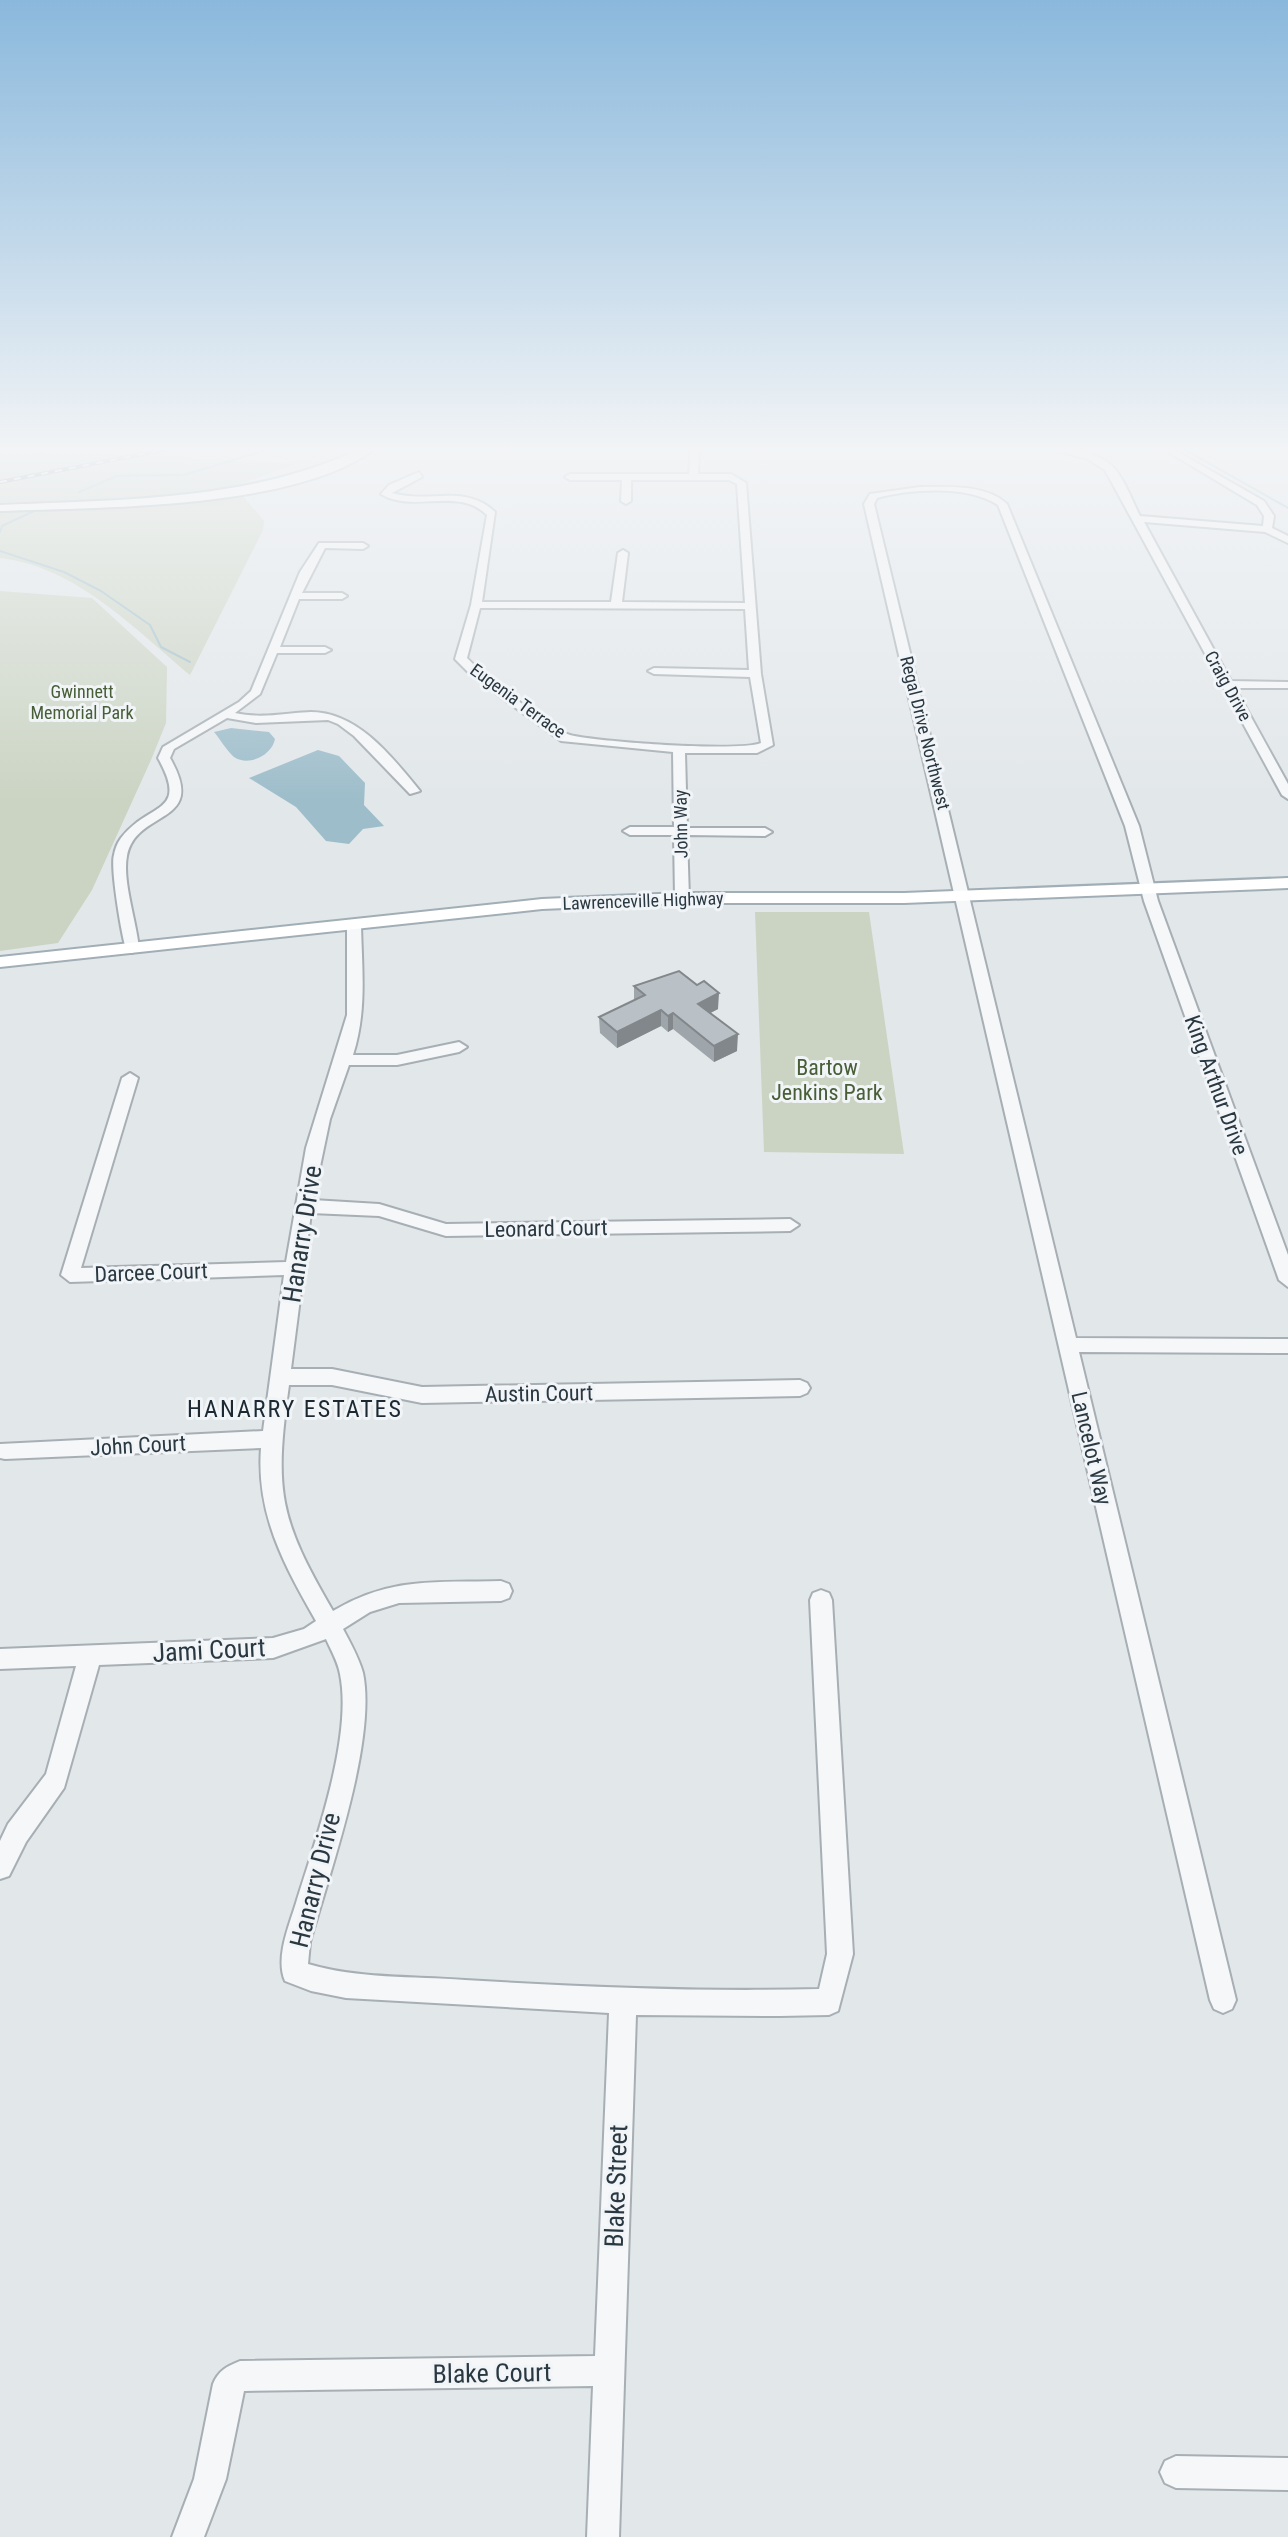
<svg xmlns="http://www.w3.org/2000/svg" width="1288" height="2537" font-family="'Roboto Condensed',sans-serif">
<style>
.green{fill:#cbd4c3}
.water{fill:#9dbdca}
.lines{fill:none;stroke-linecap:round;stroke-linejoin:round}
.stream{stroke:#9dbdca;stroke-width:2}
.minor-casing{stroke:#a7afb4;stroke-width:4}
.major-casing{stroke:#a1aeb6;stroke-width:4}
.minor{fill:#f5f7f9;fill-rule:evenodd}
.major{fill:#fff;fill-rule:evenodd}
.rail-casing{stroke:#7b8a94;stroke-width:4}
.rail{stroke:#f2f5f8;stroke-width:2;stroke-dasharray:7;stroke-linecap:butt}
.wall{fill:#9fa6ab}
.shaded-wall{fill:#82878b}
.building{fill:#b9c1c7;stroke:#82878b;stroke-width:2}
.labels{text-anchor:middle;stroke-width:6;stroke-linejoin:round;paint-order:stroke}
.far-street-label{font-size:18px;fill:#2a3842;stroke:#f2f5f8}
.far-park-label{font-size:18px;fill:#475e37;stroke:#f2f5f8}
.park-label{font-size:22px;fill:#475e37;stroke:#f2f5f8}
.street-label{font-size:22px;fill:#2a3842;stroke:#f2f5f8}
.neighbourhood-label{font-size:24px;letter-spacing:2px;fill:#1c2933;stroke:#f2f5f8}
.near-street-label{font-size:26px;fill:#2a3842;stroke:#f2f5f8}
</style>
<rect width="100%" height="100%" fill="#e2e7ea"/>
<path class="green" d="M0,447l296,17 -62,22 30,35 -1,9 -73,145c-55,-46 -115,-109 -190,-117z
M0,591l92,7 75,69 -1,56 -15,37 -59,130 -34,53 -58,8z
M755,912h114l35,242 -140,-2z"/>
<path class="water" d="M231,728l38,4 6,7c-3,16 -26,28 -41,18 -7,-6 -14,-18 -20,-25z
M318,750l21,6 26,27 -1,22 20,21 -21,3 -14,15 -23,-3 -30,-34 -47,-29z"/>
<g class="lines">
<path class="stream" d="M1180,447l108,61
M79,492l38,-16 67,-1 92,-28
M0,532l2,-6 32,-15
M0,551l64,21 37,19 49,34 11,22 29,15"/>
<defs>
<path id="minor" d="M37,447h8l1,1 -4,3z
M691,447h8l-1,27h33l15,9 15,191 12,71 -16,8h-72l2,75h78l7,4 -7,4 -78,-1 2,63 -7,4 -7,-4 -1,-63h-44l-7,-4 7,-4h44l-1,-75 -112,-11 -89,-65 -17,-17 16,-54 16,-90c-30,-29 -73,-1 -106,-21l8,-9 30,-13 3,5 -30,16c36,11 73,-10 103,19l-13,90h129l7,-49 5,-3 5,3 -6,49 123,1 -8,-119 -8,-4h-98v21l-5,3 -5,-3 1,-21h-52l-5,-3 5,-3h119zM480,608l265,1 4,61 -95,-2 -6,3 6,3 96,3 11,66c-24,9 -163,-1 -191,-8 -16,-4 -89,-62 -103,-77z
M1043,447c20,-2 52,4 68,18 13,12 21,36 29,51l123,10 1,-10 -7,-11 -97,-58h9l95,54 10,15 -2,12 16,8v7l-23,-11 -121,-10 87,159 57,1v6h-53l53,96v15l-6,-4 -177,-325 -17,-11z
M920,487c28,0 65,-3 87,17l132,322 19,75 130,354v32l-9,-7 -135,-379 -19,-75 -127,-321c-31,-20 -87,-16 -121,-7l-3,6 202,834 212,1v14l-209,-1 157,648 -4,9 -9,4 -9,-4 -4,-9 -346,-1496 6,-10z
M319,543h44l5,3 -5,3 -38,-1 -23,45h40l5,3 -5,3h-43l-19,48h45l6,3 -6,3h-48l-17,41 -25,19c26,6 51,0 76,-1 47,0 82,46 109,79l-10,3 -56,-58 -16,-12 -10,-4 -72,3 -29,-5 -53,31 -4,9c39,68 -34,50 -43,98 -5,25 10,67 12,93l-7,4 -5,-1c-5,-13 -17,-85 -13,-97 1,-6 4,-13 7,-17 27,-36 69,-23 37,-80l5,-11 76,-45 12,-11 49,-119z
M354,921l7,4c1,45 6,86 -8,130h44l62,-13 8,5 -8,5 -62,13h-48l-19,54 -17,81 66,4 67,20 344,-5 9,6 -9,6 -344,5 -67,-20 -68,-3 -20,156h41l90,18 378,-7 7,3 3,5 -3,5 -7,3 -378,7 -90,-18h-43c-15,107 -10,133 44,226 59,-35 103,-28 168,-30l8,3 3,7 -3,7 -8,3 -102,2 -29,9 -27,17c7,13 16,29 20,44 14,68 -34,201 -53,269l-2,22c50,15 105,12 157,16 118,7 235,12 354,9l8,-35 -17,-354 3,-7 8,-3 8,3 3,7 21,354 -15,57 -9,4 -49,1 -144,-1 -17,522h-32l6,-151 -349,5 -18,88 -22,58h-32l22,-58 19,-95c5,-13 14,-18 27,-23l355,-5 14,-343 -263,-15 -35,-7 -26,-10c-10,-23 4,-55 11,-78 19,-61 57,-167 44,-229 -2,-12 -9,-24 -14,-35l-53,19 -174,7 -35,123 -38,54 -17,34 -9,3v-38l8,-17 38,-50 30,-108 -76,3v-20l273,-11 31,-9 12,-8c-32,-56 -60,-107 -55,-173l-256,11 -5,-1v-14l263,-13 21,-156 -214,7 -9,-7 61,-197 8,-5 8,5 -57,190 205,-6 20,-114 41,-133v-90z
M1176,2456l112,2v32l-112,-2 -11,-5 -5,-11 5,-11z"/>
<path id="major" d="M365,447h12c-78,63 -278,60 -377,64v-6c125,-6 249,-3 365,-58z
M1288,878v10l-384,15h-222l-140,6 -542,58v-10l542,-58 140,-6h222z"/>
</defs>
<use href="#minor" class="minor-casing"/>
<use href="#major" class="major-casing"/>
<use href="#minor" class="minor"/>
<use href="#major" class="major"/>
<defs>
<path id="rail" d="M0,482l179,-35"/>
</defs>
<use href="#rail" class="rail-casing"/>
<use href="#rail" class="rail"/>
</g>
<path class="wall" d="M634,986l84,23 -8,4 27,38 -23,11 -41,-33 -5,3 -7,-6 -44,22 -17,-15 -1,-16 35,-17z"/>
<path class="shaded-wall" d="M719,993l-1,16 -21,11 1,-16z
M661,1010v16l-44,22v-16z
M673,1013v16l-5,3v-16z
M738,1034l-1,17 -23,11v-16z"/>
<path class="building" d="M679,971l18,14 7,-4 15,12 -21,11 40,30 -24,12 -41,-33 -5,3 -7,-6 -44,22 -18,-15 46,-22 -11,-9z"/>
<linearGradient id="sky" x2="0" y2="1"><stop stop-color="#8ab8dc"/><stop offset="0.56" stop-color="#f2f4f6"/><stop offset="1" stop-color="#f2f4f6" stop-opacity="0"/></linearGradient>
<rect width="1288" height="802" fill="url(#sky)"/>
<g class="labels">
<g class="far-street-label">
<text transform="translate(1228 686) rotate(61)" y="6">Craig Drive</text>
<text transform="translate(518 701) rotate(36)" y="6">Eugenia Terrace</text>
<text transform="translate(925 733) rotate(76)" y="6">Regal Drive Northwest</text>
<text transform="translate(681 824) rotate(-91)" y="6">John Way</text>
<text transform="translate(643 901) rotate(-2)" y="6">Lawrenceville Highway</text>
</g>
<g class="far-park-label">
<text x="82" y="698">Gwinnett<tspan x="82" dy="21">Memorial Park</tspan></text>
</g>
<g class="park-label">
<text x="827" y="1075">Bartow<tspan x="827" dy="25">Jenkins Park</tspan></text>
</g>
<g class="street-label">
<text transform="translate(1217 1085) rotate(70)" y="8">King Arthur Drive</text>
<text transform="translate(546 1228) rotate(-1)" y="8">Leonard Court</text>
<text transform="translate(151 1272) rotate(-2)" y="8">Darcee Court</text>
<text transform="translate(539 1393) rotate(-1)" y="8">Austin Court</text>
<text transform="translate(138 1445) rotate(-3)" y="8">John Court</text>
<text transform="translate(1092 1448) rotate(77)" y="8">Lancelot Way</text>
</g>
<g class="neighbourhood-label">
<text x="295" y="1417">HANARRY ESTATES</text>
</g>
<g class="near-street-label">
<text transform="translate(302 1234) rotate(-81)" y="9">Hanarry Drive</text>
<text transform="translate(209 1650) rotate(-3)" y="9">Jami Court</text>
<text transform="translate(315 1880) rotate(-76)" y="9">Hanarry Drive</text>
<text transform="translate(616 2186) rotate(-88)" y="9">Blake Street</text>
<text transform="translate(492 2373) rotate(-1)" y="9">Blake Court</text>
</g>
</g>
</svg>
